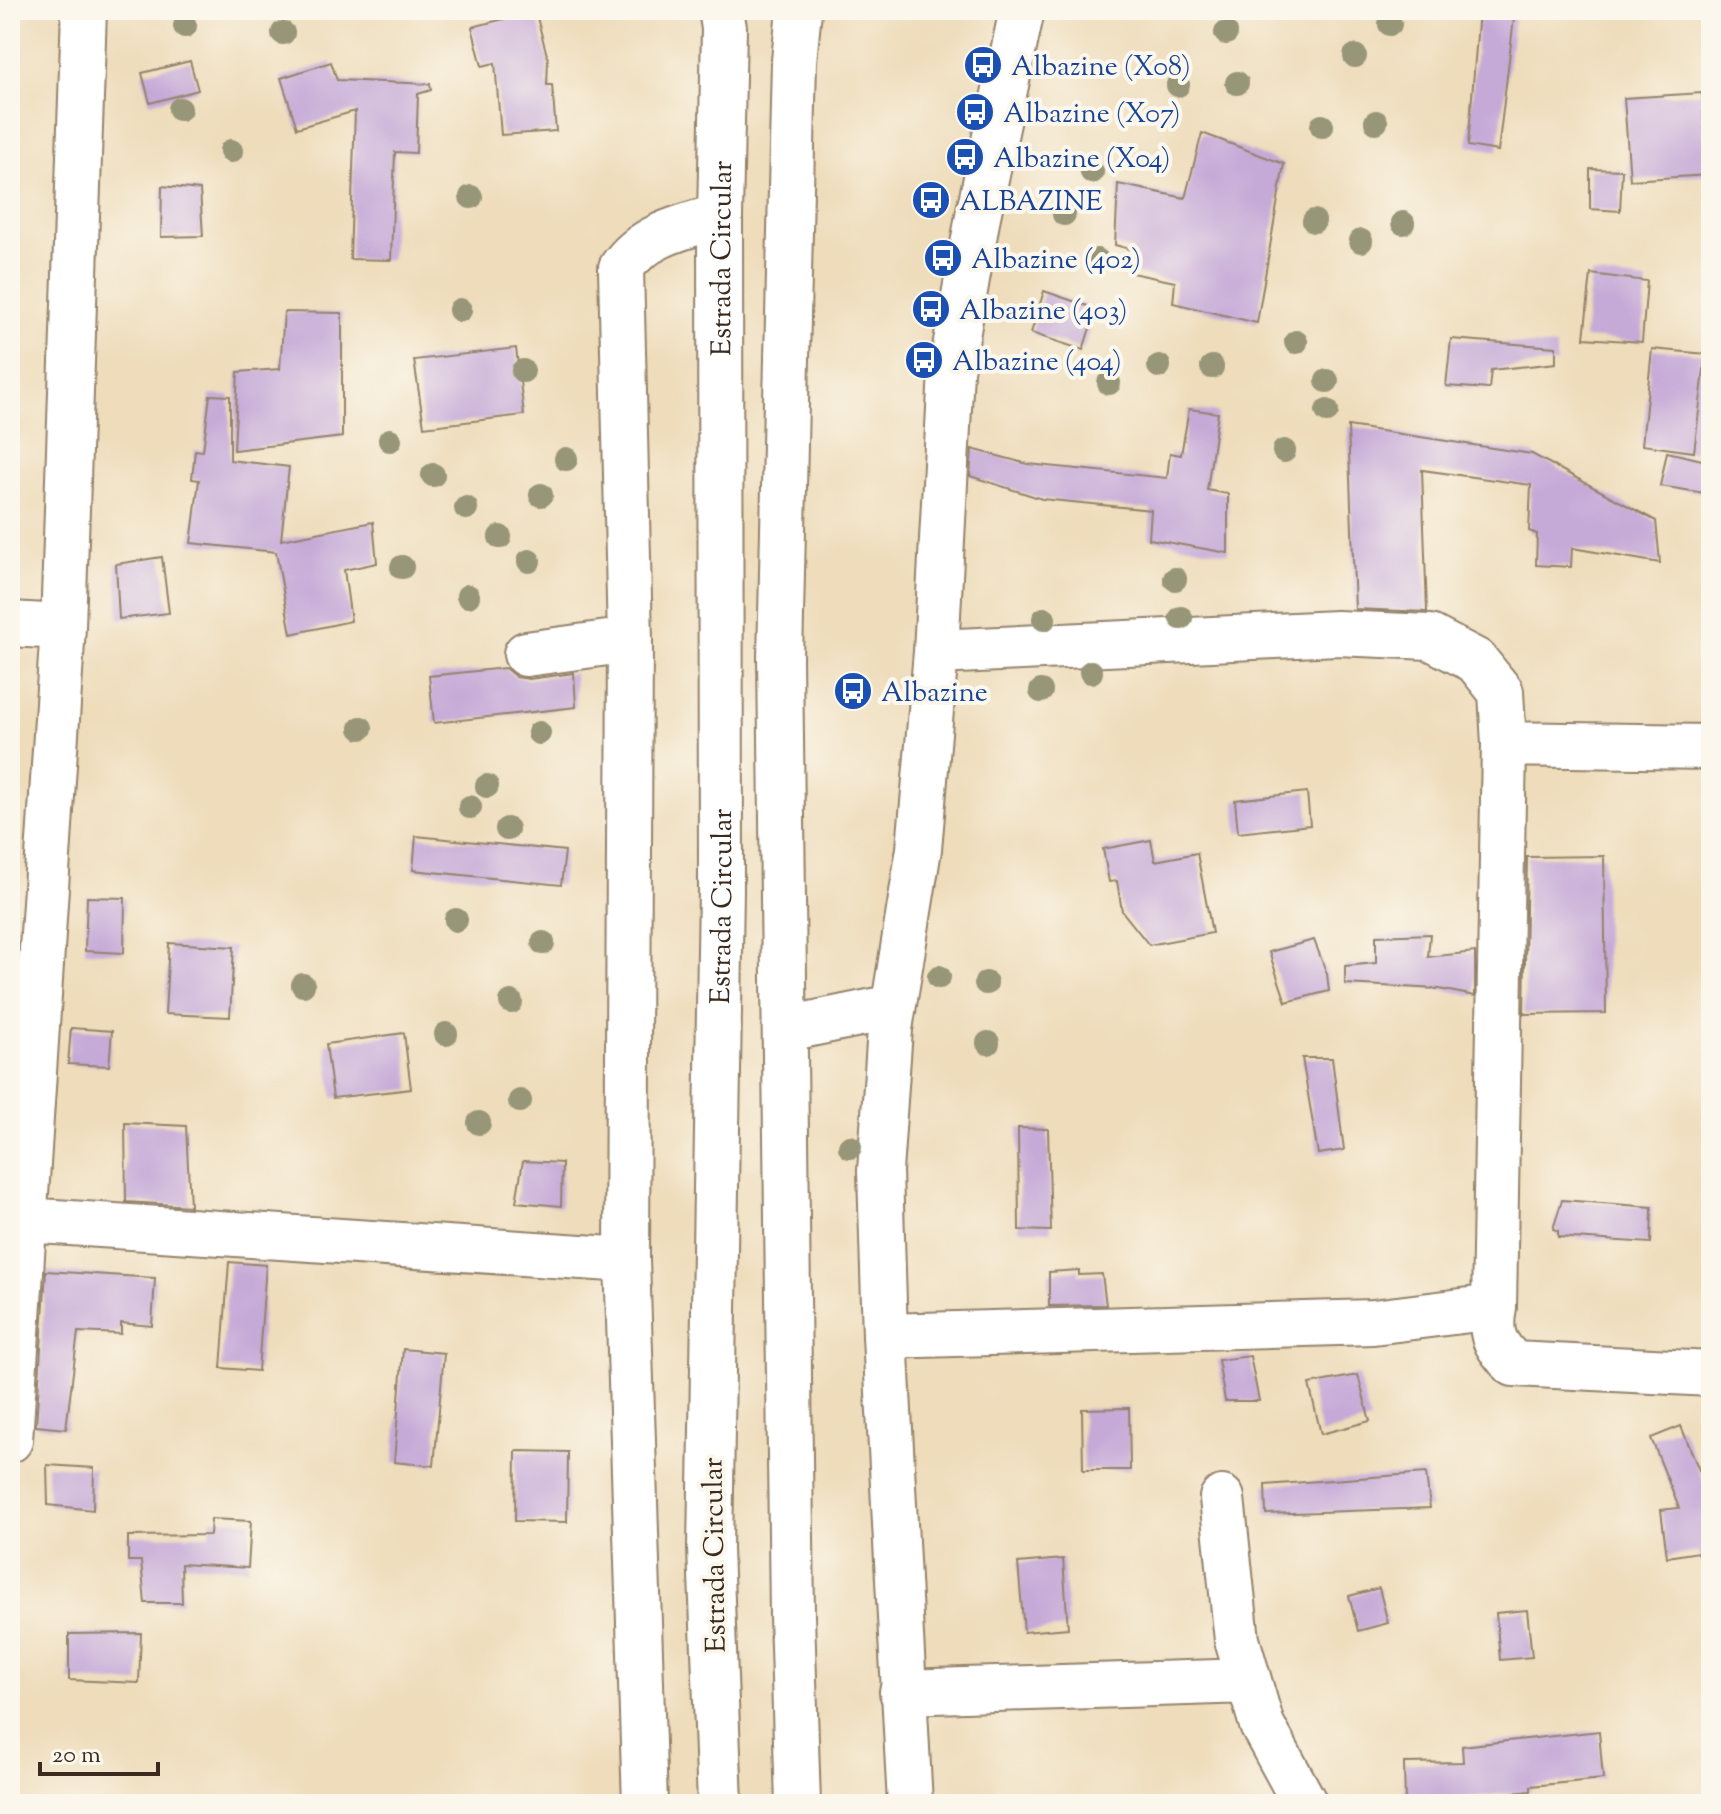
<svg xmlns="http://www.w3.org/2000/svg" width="1721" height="1814" font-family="'Sorts Mill Goudy',serif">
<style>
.building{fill:#c5a9d7}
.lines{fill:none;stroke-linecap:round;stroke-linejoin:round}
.minor-casing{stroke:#94836c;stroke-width:48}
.major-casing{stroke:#94836c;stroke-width:48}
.minor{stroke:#fff;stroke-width:44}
.major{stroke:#fff;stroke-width:44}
.tree{fill:#989678}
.labels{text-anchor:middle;stroke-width:8;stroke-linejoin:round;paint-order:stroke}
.transit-label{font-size:28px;fill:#164399;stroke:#fbf7ec;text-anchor:start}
.street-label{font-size:28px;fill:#3b2a1e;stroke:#fbf7ec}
</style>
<rect width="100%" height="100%" fill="#fbf7ec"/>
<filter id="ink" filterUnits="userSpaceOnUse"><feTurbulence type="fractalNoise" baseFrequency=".0125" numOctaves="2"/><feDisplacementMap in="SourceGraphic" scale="16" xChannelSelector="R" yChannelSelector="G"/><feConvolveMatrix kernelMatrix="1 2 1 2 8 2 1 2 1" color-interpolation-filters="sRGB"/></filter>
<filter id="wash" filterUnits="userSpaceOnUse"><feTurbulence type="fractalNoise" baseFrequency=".006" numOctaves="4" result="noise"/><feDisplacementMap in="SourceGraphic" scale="32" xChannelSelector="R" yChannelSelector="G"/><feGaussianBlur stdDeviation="1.8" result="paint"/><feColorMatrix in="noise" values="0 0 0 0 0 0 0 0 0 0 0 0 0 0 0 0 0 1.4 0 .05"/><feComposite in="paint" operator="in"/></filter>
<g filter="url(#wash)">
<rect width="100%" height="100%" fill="#eedcba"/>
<g id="blocks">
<path class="building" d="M502,10h33l13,49 -1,26h5l4,46 -55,4 -6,-72 -13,3 -10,-39 32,-8z
M1479,10h36l-17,141 -30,-5z
M190,61l8,29 -48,13 -8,-30z
M331,62l6,18 93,4 1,6 -13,4 -2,59 -21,-1 -4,108 -41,-1 5,-148 -58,17 -16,-50z
M1702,93l6,82 -78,5 -6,-82z
M1202,133l82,31 -27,159 -84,-20 2,-21 -48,-10 6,-22 -18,-5 3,-61 67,14z
M1590,169l32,1 -2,41 -30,-2z
M162,186l38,4 3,46 -42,1z
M1591,274l56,7 -5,61 -58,-4z
M1044,291l52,18 -13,41 -52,-17z
M284,312l58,1v124l-108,13 4,-78 42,-3z
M1451,339l105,8v16l-65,7 -2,19 -43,-3z
M516,348l8,67 -100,12 -10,-67z
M1652,349l54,5 -12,98 -52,-7z
M210,395l20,1v64l59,7 -8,73 92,-18 4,41 -33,7 7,51 -60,13 -15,-82 -85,-9 8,-63 -7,-1 3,-29 8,1z
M1189,409l29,4 -11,77 21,4v59l-79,-14 2,-29 -109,-11 -72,-23 2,-27 56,15 139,14 3,-25 11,2z
M1348,426l184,28 124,67 4,42 -88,-15 -1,19 -35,-2 1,-31 -8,-3 2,-46 -109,-15 5,142 -72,-3z
M1667,452l44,10v32l-51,-8z
M162,557l7,56 -50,6 -3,-55z
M505,668l11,9 13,2 45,-6 2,34 -142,16 -5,-47z
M1307,792l3,33 -72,8 -3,-33z
M416,836l149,15 -4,34 -148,-15z
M1151,840l4,21 42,-8 15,80 -63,12 -27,-34 -5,-30 -8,1 -6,-33z
M1604,856l2,157 -82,1 3,-157z
M87,897l38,1 -1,55 -39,-2z
M1430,934l-2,23 47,-5v44l-36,-7 -94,-5v-18l31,-3v-27z
M1314,940l13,34 2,17 -43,11 -17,-50z
M169,943l65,4 -4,70 -65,-3z
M71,1028l41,3 -3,35 -41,-2z
M404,1033l7,56 -78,9 -7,-54z
M1302,1058h30l12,92 -26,4z
M125,1123l61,3 4,80 -64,-4z
M1018,1128l30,1 3,102 -32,-1z
M523,1161l39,2 -1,43 -45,-4z
M1562,1200l90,7 -1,36 -93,-6v-6l-5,-2z
M229,1262l37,3 -8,106 -37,-3z
M1079,1270v5l23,-1 4,31 -57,1v-34z
M46,1271l109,7 -3,48 -31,-3v11l-43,-2 -12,97 -30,-3z
M403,1349l41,4 -10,113 -40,-4z
M1250,1356l9,45h-34l-7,-41z
M1358,1375l12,46 -49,13 -12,-50z
M1129,1408l1,62h-47l-1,-61z
M1681,1426l30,73v83l-13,-30 -31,5 -6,-47 18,-2 -28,-70z
M516,1451l52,1 -1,70 -52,-1z
M47,1465l47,3 -1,42 -45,-5z
M1426,1473l4,35 -164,6 -1,-29z
M211,1519l40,2 -3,47 -67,-4 1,39h-37l-4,-42h-13v-25l82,-1z
M1063,1559l5,69 -44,4 -6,-69z
M1379,1588l9,35 -30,8 -9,-35z
M1527,1610l5,47 -32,3 -4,-47z
M141,1633l-2,50 -70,-3v-46z
M1599,1731l4,48 -72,7v5l-79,8v5h-47l-1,-41 59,-1 -1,-16z"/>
</g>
</g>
<g filter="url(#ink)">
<use href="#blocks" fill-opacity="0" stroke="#94836c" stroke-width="2"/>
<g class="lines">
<defs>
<path id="minor" d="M10,624l53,3
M936,652l401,-19 93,4 46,24 25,31 3,52 -10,563c-5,27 0,38 20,57l197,10
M526,654l104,-14
M1504,744l207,3
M787,1029l106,-22
M10,1219l617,41
M885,1336l488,-14 121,-15
M10,1440l53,-813 21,-617
M1222,1498l15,142 25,85 43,79
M902,1692l347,-11
M645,1804l-18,-544 3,-620 -9,-372c22,-33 62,-41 99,-52
M910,1804l-25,-468 -5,-165 10,-142 29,-180 17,-197 15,-281 27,-155 44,-206"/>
<g id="major">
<path id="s1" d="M720,1804l-10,-255 11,-659 -1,-674 4,-188 -3,-18"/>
<path d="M798,1804l-6,-188 -12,-958 14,-597 5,-51"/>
</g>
</defs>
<use href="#minor" class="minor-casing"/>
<use href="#major" class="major-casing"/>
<use href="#minor" class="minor"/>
<use href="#major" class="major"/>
</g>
<g class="tree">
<circle cx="1390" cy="24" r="12"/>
<circle cx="185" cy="26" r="12"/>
<circle cx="283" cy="33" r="12"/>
<circle cx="1226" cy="33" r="12"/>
<circle cx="1355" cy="56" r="12"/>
<circle cx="1237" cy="83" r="12"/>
<circle cx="1178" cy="85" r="12"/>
<circle cx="180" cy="109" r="12"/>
<circle cx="1376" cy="122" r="12"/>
<circle cx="1322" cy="126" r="12"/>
<circle cx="231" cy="151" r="12"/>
<circle cx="1092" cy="172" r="12"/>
<circle cx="471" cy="197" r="12"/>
<circle cx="1064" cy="214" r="12"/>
<circle cx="1314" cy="221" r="12"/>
<circle cx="1403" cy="223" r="12"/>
<circle cx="1361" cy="241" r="12"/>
<circle cx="1097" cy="260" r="12"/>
<circle cx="460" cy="310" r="12"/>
<circle cx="1296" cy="342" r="12"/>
<circle cx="1159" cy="366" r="12"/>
<circle cx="1212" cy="367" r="12"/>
<circle cx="523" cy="371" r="12"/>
<circle cx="1327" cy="381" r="12"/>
<circle cx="1109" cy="383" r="12"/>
<circle cx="1327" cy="411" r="12"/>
<circle cx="390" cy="440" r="12"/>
<circle cx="1284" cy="451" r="12"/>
<circle cx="566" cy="459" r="12"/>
<circle cx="433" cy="475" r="12"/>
<circle cx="541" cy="495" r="12"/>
<circle cx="466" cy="508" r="12"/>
<circle cx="500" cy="537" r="12"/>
<circle cx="529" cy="561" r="12"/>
<circle cx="402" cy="567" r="12"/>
<circle cx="1175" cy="579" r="12"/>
<circle cx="468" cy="596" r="12"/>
<circle cx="1181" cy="618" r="12"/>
<circle cx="1044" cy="619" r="12"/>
<circle cx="1091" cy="672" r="12"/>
<circle cx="1041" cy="691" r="12"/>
<circle cx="361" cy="728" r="12"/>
<circle cx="539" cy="733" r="12"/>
<circle cx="487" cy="786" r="12"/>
<circle cx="470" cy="807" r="12"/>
<circle cx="507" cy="829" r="12"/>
<circle cx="456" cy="920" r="12"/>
<circle cx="543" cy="943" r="12"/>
<circle cx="939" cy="977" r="12"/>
<circle cx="986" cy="983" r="12"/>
<circle cx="303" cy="985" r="12"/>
<circle cx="511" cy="1002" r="12"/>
<circle cx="446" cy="1034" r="12"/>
<circle cx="988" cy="1043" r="12"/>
<circle cx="520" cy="1101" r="12"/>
<circle cx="479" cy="1123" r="12"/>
<circle cx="850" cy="1147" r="12"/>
</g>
</g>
<defs>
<symbol id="bus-disc" viewBox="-11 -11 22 22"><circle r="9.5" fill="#1a4fb4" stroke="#fbf7ec"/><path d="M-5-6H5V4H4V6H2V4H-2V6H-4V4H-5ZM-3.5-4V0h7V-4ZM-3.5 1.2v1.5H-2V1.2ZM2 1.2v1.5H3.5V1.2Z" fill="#fff"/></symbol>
</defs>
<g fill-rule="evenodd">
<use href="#bus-disc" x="961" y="43" width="44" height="44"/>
<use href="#bus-disc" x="953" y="90" width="44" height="44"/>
<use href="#bus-disc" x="943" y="135" width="44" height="44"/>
<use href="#bus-disc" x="909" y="178" width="44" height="44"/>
<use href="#bus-disc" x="921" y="236" width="44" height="44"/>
<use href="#bus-disc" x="909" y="287" width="44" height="44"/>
<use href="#bus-disc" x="902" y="338" width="44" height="44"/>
<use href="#bus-disc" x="831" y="669" width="44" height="44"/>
</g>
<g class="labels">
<g class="transit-label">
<text x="1011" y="75">Albazine (X08)</text>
<text x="1003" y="122">Albazine (X07)</text>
<text x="993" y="167">Albazine (X04)</text>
<text x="959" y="210">ALBAZINE</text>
<text x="971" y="268">Albazine (402)</text>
<text x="959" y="319">Albazine (403)</text>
<text x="952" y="370">Albazine (404)</text>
<text x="881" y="701">Albazine</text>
</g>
<g class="street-label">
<text dy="10" stroke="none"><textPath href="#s1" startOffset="1546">Estrada Circular</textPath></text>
<text dy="10" stroke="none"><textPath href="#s1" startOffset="898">Estrada Circular</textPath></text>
<text transform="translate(713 1555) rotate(-91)" y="10">Estrada Circular</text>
</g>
</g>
<rect width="1721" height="1814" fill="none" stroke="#fbf7ec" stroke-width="40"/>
<path d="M40 1762v12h118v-12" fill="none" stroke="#3b2a1e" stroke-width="4"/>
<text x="52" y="1762" font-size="24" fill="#3b2a1e" stroke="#fbf7ec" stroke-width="6" paint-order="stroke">20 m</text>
</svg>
